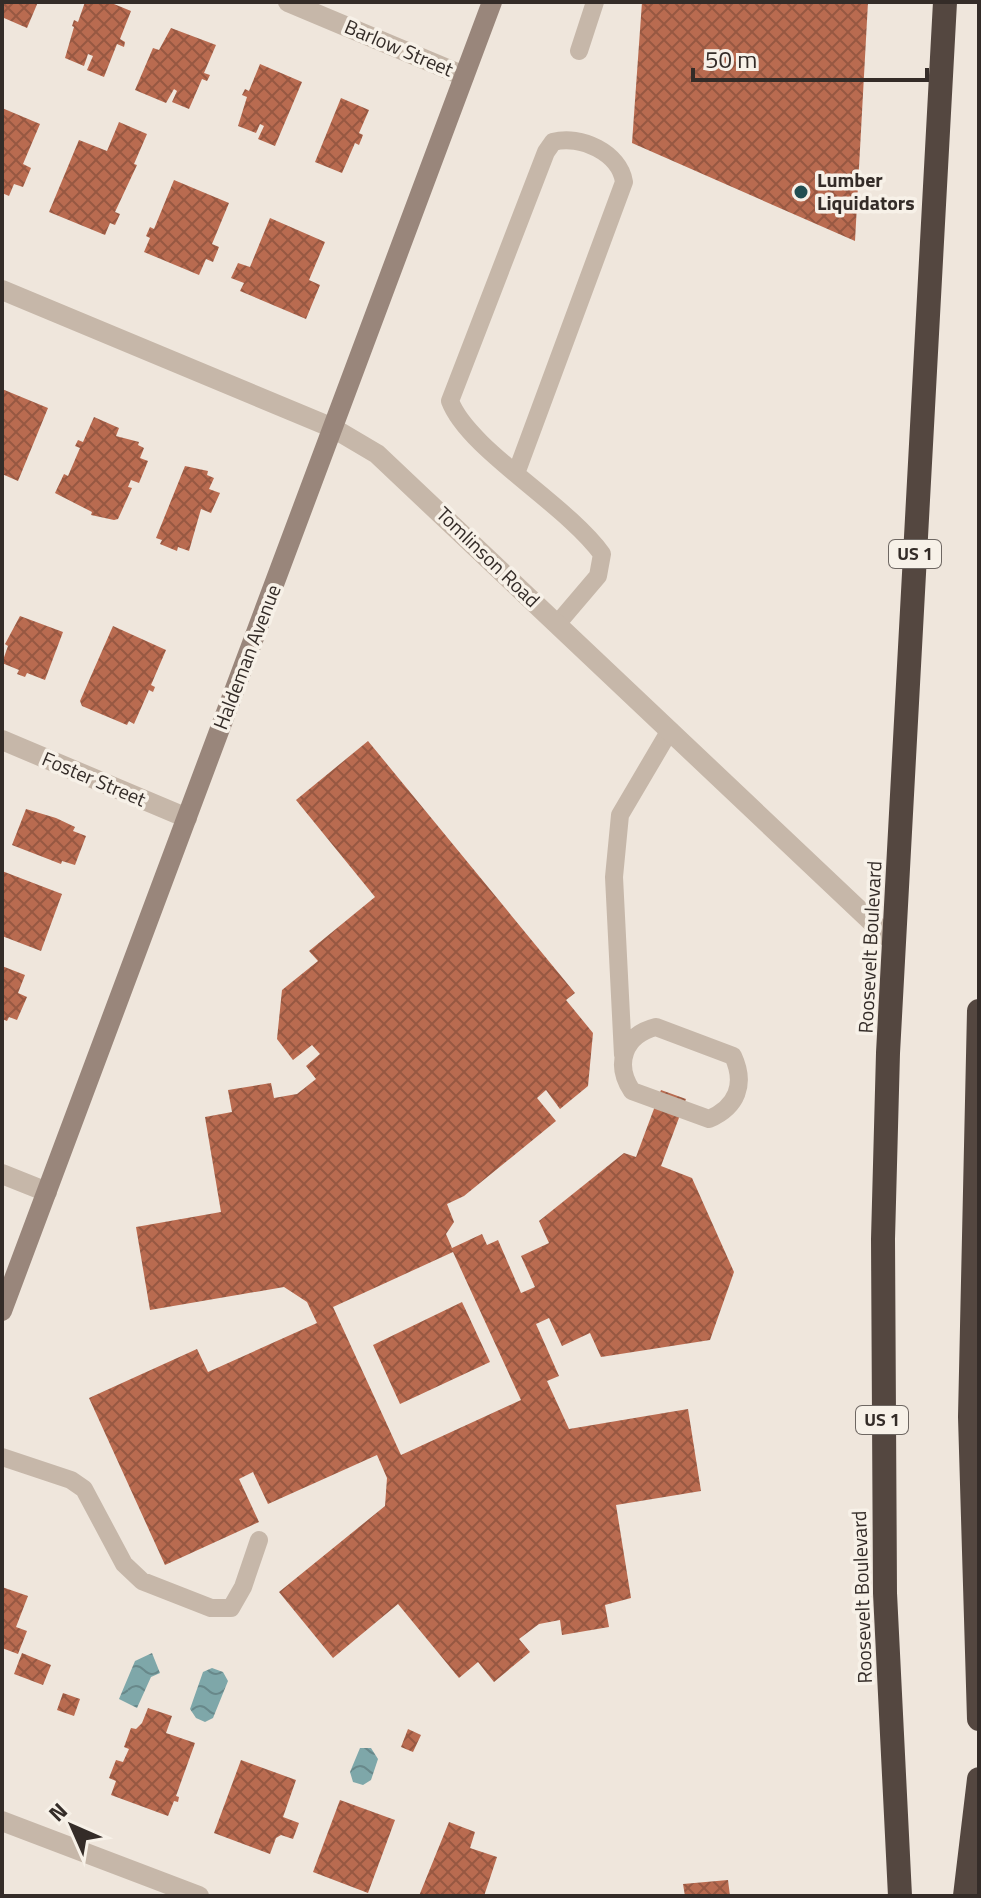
<svg xmlns="http://www.w3.org/2000/svg" width="981" height="1898" font-family="'Titillium Web',sans-serif">
<style>
.water{fill:url(#water-waves)}
.building{fill:url(#building-cross-hatch);fill-rule:evenodd}
.lines{fill:none;stroke-linecap:round;stroke-linejoin:round}
.lane{stroke:#c6b7a9;stroke-width:18}
.street{stroke:#c6b7a9;stroke-width:20}
.secondary{stroke:#99867b;stroke-width:20}
.highway{stroke:#544740;stroke-width:24}
.poi-dot{fill:#224e51;stroke:#f7f1e8;stroke-width:3}
.labels{text-anchor:middle;stroke-width:7;stroke-linejoin:round;paint-order:stroke}
.shield{fill:#f7f1e8;stroke:#6e6762;stroke-width:2}
.shield-label{font-size:18px;font-weight:bold;fill:#342c28}
.street-label{font-size:20px;fill:#342c28;stroke:#f7f1e8}
.poi-label{font-size:20px;font-weight:bold;fill:#342c28;stroke:#f7f1e8;text-anchor:start}
</style>
<defs>
<pattern id="water-waves" width="16" height="10" patternUnits="userSpaceOnUse" patternTransform="scale(2)"><rect width="16" height="10" fill="#7ea7a9"/><path d="M0 5q4-4 8 0t8 0" fill="none" stroke="#68888a"/></pattern>
<pattern id="building-cross-hatch" width="8" height="8" patternUnits="userSpaceOnUse" patternTransform="scale(2)"><rect width="8" height="8" fill="#b96b50"/><path d="M0 0l8 8M0 8l8-8" fill="none" stroke="#975842"/></pattern>
</defs>
<rect width="100%" height="100%" fill="#efe6dc"/>
<path class="water" d="M152,1653l8,20 -9,4 -14,31 -18,-9 16,-38z
M212,1668l11,4 5,9 -15,37 -8,4 -9,-4 -6,-9 13,-37z
M360,1748h11l7,11 -7,21 -8,5 -10,-3 -3,-10z"/>
<path class="building" d="M2,2h36l-11,26 -23,-10 -2,5z
M85,2h24l22,9 -11,28 5,3 -1,5 -7,-3 -13,33 -17,-7 6,-14 -5,-2 -4,12 -19,-8 9,-31 -2,-1 2,-6 4,2z
M642,2h226l-13,239 -223,-98z
M171,28l45,17 -12,28 6,2 -3,6 -5,-2 -13,30 -17,-7 5,-11 -3,-2 -8,14 -31,-13 18,-42 6,2z
M260,64l42,18 -27,64 -17,-7 6,-13 -4,-2 -4,9 -18,-7 9,-29 -5,-2 3,-6 4,2z
M341,98l28,12 -10,23 4,2 -4,10 -4,-2 -13,30 -27,-11z
M2,108l38,16 -17,40 8,4 -8,19 -9,-3 -5,12 -7,-3z
M119,122l28,12 -13,30 3,1 -22,47 5,2 -5,11 -5,-2 -5,12 -56,-23 30,-72 28,11z
M174,180l55,23 -17,41 7,3 -6,15 -7,-3 -7,16 -55,-23 6,-14 -4,-2 4,-9 4,2z
M270,218l55,24 -16,38 11,5 -14,34 -66,-28 4,-8 -13,-5 7,-15 12,4z
M2,389l46,19 -30,73 -16,-7z
M94,417l25,11 -3,8 23,6 -1,3 6,3 -4,10 8,3 -9,22 -8,-3 -3,7 4,1 -14,31 -4,1 -23,-5 1,-3 -37,-19 9,-19 4,2 12,-28 -5,-2 3,-6 5,2z
M185,466l23,5 -1,4 7,3 -5,11 11,4 -9,20 -10,-4 -12,42 -11,-4 -1,4 -17,-7 2,-4 -6,-2z
M20,616l43,16 -18,48 -18,-7 -2,4 -8,-3 2,-4 -17,-7 6,-17 -3,-2z
M113,626l53,24 -15,35 4,2 -2,5 -4,-2 -15,34 -5,-3 -2,4 -45,-19 -2,-5z
M368,741l207,252 -9,7 27,33 -5,53 -28,23 -14,-19 -9,8 19,23 -92,75 -17,8 7,18 -8,12 6,14 30,-14 5,11 11,-5 23,53 14,-6 -14,-31 28,-13 -10,-22 85,-68 12,4 25,-67 25,9 -25,67 31,12 42,94 -24,68 -109,17 -11,-24 -28,13 -13,-28 -13,6 23,52 -12,5 22,48 119,-20 13,82 -85,14 15,93 -26,7 4,22 -47,8 -2,-15 -21,4 -20,15 11,13 -36,30 -16,-20 -19,16 -61,-74 -65,54 -54,-66 106,-86 2,-28 -10,-23 -109,49 -15,-32 -14,7 20,43 -94,43 -76,-167 108,-49 11,23 109,-49 -10,-21 -23,-15 -134,23 -14,-83 85,-15 -16,-95 27,-5 -4,-22 43,-7 3,15 23,-4 19,-15 -10,-13 14,-12 -8,-9 -19,15 -16,-21 5,-49 36,-29 -9,-10 66,-54 -79,-97zM453,1252l68,148 -120,55 -68,-148z
M26,809l30,9 19,9 -2,4 13,5 -11,29 -13,-4 -1,3 -49,-19z
M2,871l60,23 -21,57 -39,-15z
M2,966l23,9 -7,18 9,4 -10,23 -8,-3 -2,4 -5,-2z
M462,1302l28,60 -90,42 -27,-59z
M2,1587l26,9 -12,31 11,4 -9,23 -16,-6z
M22,1653l29,12 -8,20 -29,-11z
M63,1693l17,6 -6,17 -17,-6z
M148,1708l24,8 -6,17 29,10 -19,53 3,1 -1,5 -4,-1 -6,15 -57,-21 5,-14 -7,-3 7,-18 7,2 6,-13 -5,-2 7,-19 5,1 6,-6z
M408,1729l13,6 -8,17 -12,-5z
M241,1760l55,20 -13,37 16,6 -6,16 -12,-4 -5,3 -6,16 -56,-21z
M340,1800l55,20 -27,73 -55,-21z
M449,1822l26,10 -5,16 27,9 -13,39h-65z
M728,1880l2,16h-45l-2,-12z"/>
<g class="lines">
<path class="lane" d="M579,51l16,-49
M517,471l107,-289c-4,-29 -44,-48 -71,-40l-7,10 -96,249c18,48 116,103 152,153l-4,22 -40,47
M656,1027l77,29c13,28 4,51 -24,63l-77,-28c-18,-27 -8,-56 24,-64z
M623,1055l-9,-178 6,-62 50,-85
M2,1457l69,23 13,9 40,75 18,17 69,27h20l12,-21 16,-47"/>
<path class="street" d="M288,2l176,74
M2,290l331,138 44,26 517,489
M2,740l185,78
M2,1174l45,18
M2,1821l197,75"/>
<path class="secondary" d="M2,1311l490,-1309"/>
<path class="highway" d="M979,1011l-9,406 9,302
M900,1896l-15,-303 -2,-354 5,-186 57,-1051
M965,1896l14,-117"/>
</g>
<circle class="poi-dot" cx="801" cy="192" r="8"/>
<g class="labels">
<g class="shield">
<rect x="889" y="540" width="52" height="28" rx="6"/>
<rect x="856" y="1406" width="52" height="28" rx="6"/>
</g>
<g class="shield-label">
<text x="915" y="560">US 1</text>
<text x="882" y="1426">US 1</text>
</g>
<g class="street-label">
<text transform="translate(399 48) rotate(23)" y="7">Barlow Street</text>
<text transform="translate(488 557) rotate(44)" y="7">Tomlinson Road</text>
<text transform="translate(247 657) rotate(-69)" y="7">Haldeman Avenue</text>
<text transform="translate(94 779) rotate(23)" y="7">Foster Street</text>
<text transform="translate(870 947) rotate(-87)" y="7">Roosevelt Boulevard</text>
<text transform="translate(862 1597) rotate(-92)" y="7">Roosevelt Boulevard</text>
</g>
<g class="poi-label">
<text x="817" y="187">Lumber<tspan x="817" dy="23">Liquidators</tspan></text>
</g>
</g>
<rect width="981" height="1898" fill="none" stroke="#342c28" stroke-width="8"/>
<g transform="translate(72 1826) rotate(315)" stroke="#f7f1e8" stroke-width="6" paint-order="stroke">
<path d="M0-6L14 30L0 20L-14 30Z" fill="#342c28"/>
<text y="-12" font-size="22" font-weight="bold" text-anchor="middle" fill="#342c28">N</text>
</g>
<path d="M693 68v12h234v-12" fill="none" stroke="#342c28" stroke-width="4"/>
<text x="705" y="68" font-size="24" fill="#342c28" stroke="#f7f1e8" stroke-width="6" paint-order="stroke">50 m</text>
</svg>
